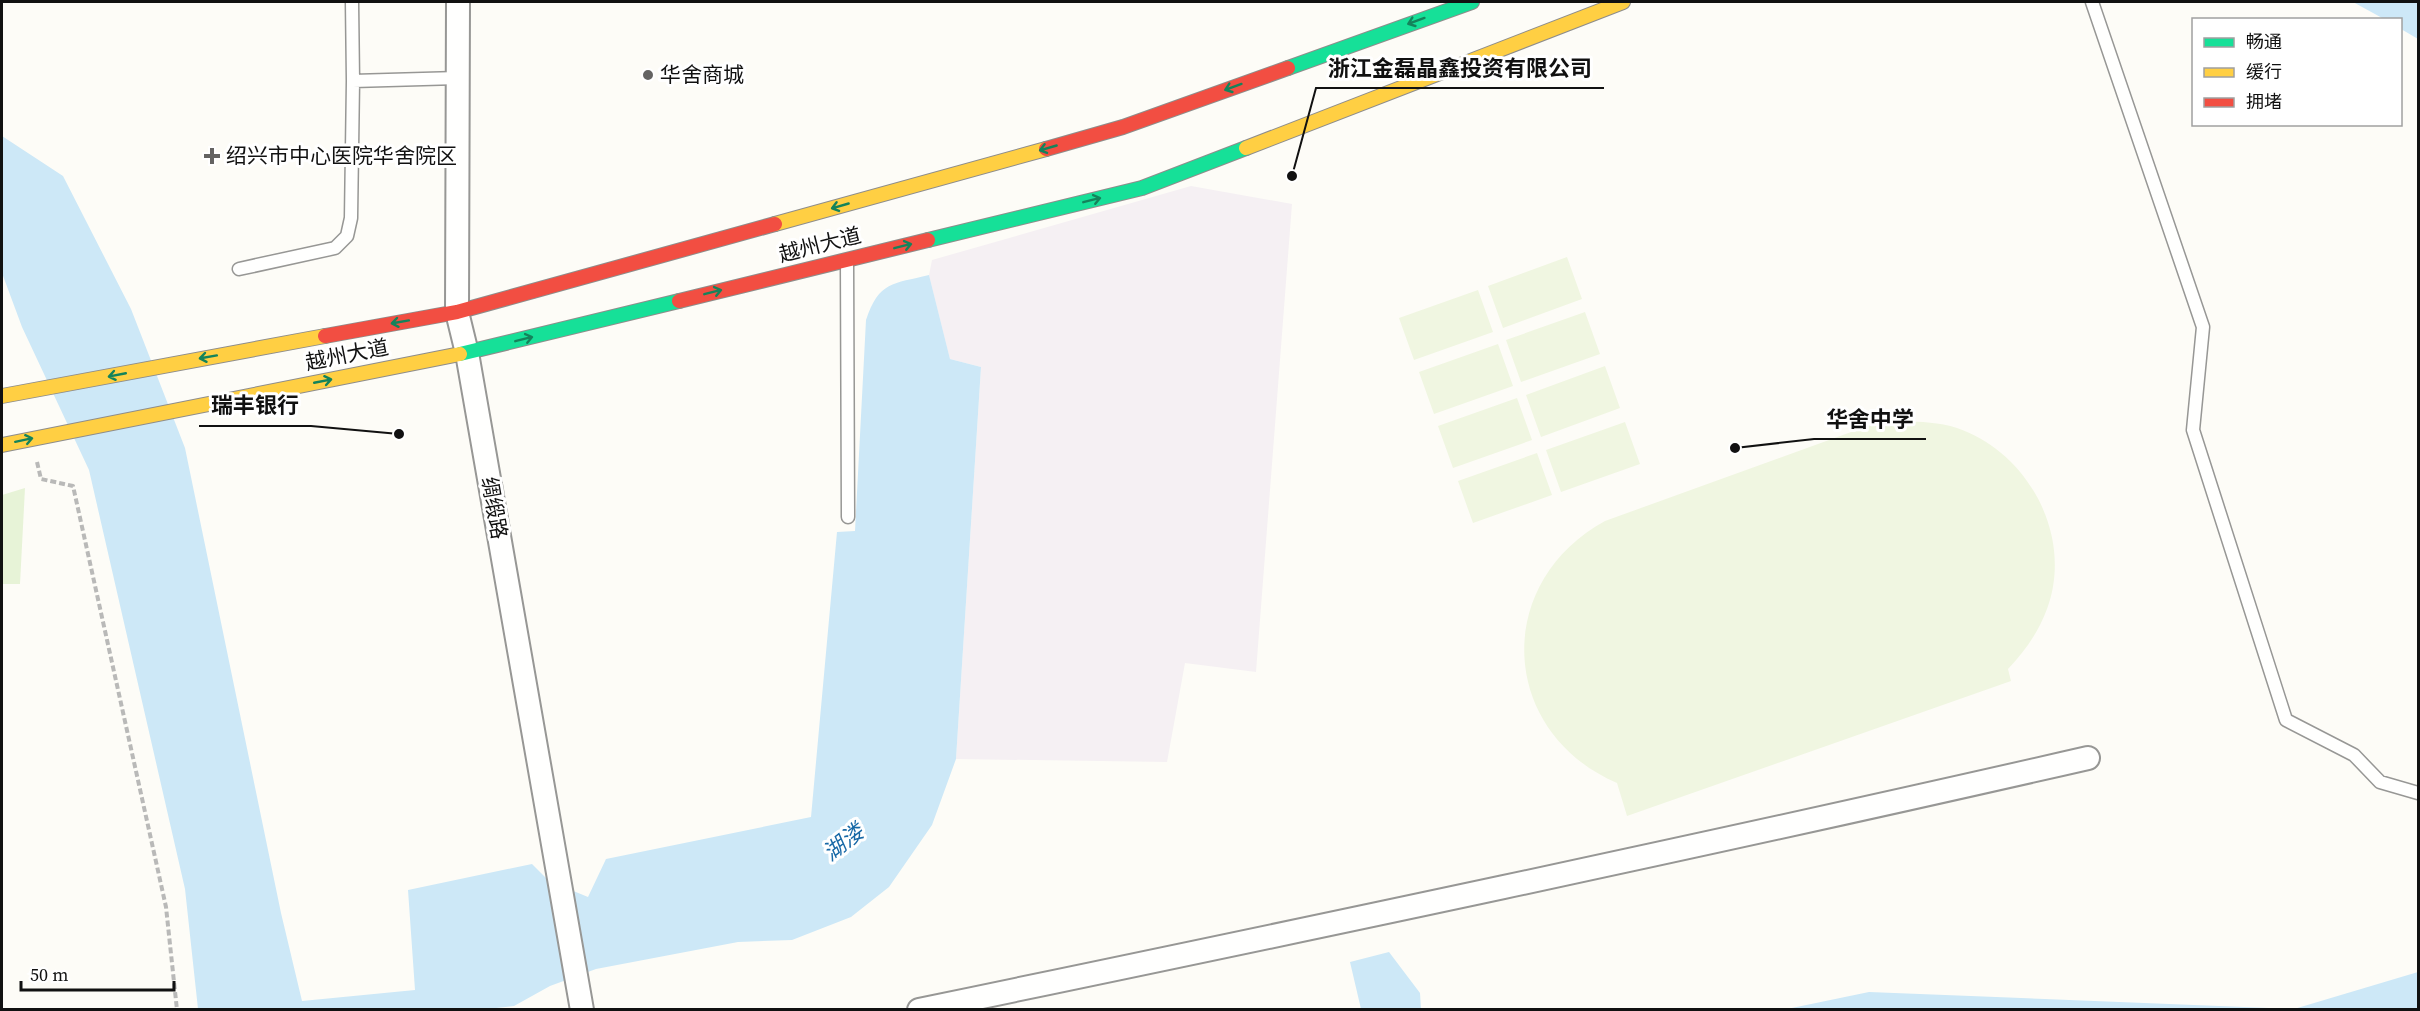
<svg xmlns="http://www.w3.org/2000/svg" width="2420" height="1011" font-family="'Source Serif 4','Noto Sans SC',serif">
<style>
.industrial{fill:#f5f0f3}
.green{fill:#e7f3d7}
.pitch{fill:#f0f6e1}
.water{fill:#cde8f7}
.lines{fill:none;stroke-linecap:round;stroke-linejoin:round}
.lane-casing{stroke:#979795;stroke-width:15}
.street-casing{stroke:#979795;stroke-width:26}
.fast-casing{stroke:#8e8d8b;stroke-width:16}
.slow-casing{stroke:#8e8d8b;stroke-width:16}
.jam-casing{stroke:#8e8d8b;stroke-width:16}
.path{stroke:#b9b9b8;stroke-width:4;stroke-dasharray:6 3;stroke-linecap:butt}
.lane{stroke:#fffffe;stroke-width:12}
.street{stroke:#fffffe;stroke-width:22}
.fast{stroke:#16e098;stroke-width:14}
.slow{stroke:#ffcf43;stroke-width:14}
.jam{stroke:#f24e42;stroke-width:14}
.oneway{stroke:#14835b}
.poi-dot{fill:#646362;stroke:#fff;stroke-width:2}
.labels{text-anchor:middle;stroke-width:6;stroke-linejoin:round;paint-order:stroke}
.poi-label{font-size:21px;fill:#111;stroke:#fff;text-anchor:start}
.street-label{font-size:21px;fill:#111;stroke:#fff}
.water-label{font-size:22px;font-style:italic;fill:#1768a6;stroke:#fff}
.leader{fill:none;stroke:#111;stroke-width:2}
.callout-dot{fill:#111;stroke:#fff;stroke-width:2}
.callout-label{font-size:22px;text-anchor:middle;font-weight:bold;fill:#111;stroke:#fff;stroke-width:6;stroke-linejoin:round;paint-order:stroke}
</style>
<rect width="100%" height="100%" fill="#fdfcf7"/>
<path class="industrial" d="M1191,186l101,18 -36,468 -71,-9 -18,99 -211,-3 25,-392 -31,-8 -21,-84 3,-15z"/>
<path class="green" d="M25,488l-5,96h-18v-89z"/>
<path class="pitch" d="M1567,257l15,42 -79,29 -15,-42z
M1478,290l15,42 -79,28 -15,-42z
M1585,312l15,42 -79,28 -15,-42z
M1498,344l15,42 -79,28 -15,-42z
M1605,366l15,42 -79,29 -15,-42z
M1517,398l15,42 -79,28 -15,-42z
M1903,421c18,1 36,1 54,7 71,24 117,108 90,181 -9,24 -22,42 -39,60l3,12 -384,135 -10,-33c-118,-51 -125,-200 -12,-262l271,-98z
M1625,422l15,42 -79,28 -15,-42z
M1537,453l15,42 -79,28 -15,-42z"/>
<path class="water" d="M2353,2h65v37l-17,-10 -1,-9 -16,-1z
M2,136l61,40 68,133 54,139 96,465 21,88 113,-11 -7,-100 124,-26 17,17 39,16 18,-38 205,-42 26,-285 18,-1 11,-211c13,-39 27,-36 63,-45l21,84 31,8 -25,392 -24,66 -43,62 -38,30 -59,23 -54,2 -142,27 -46,17 -36,20 -36,4 -280,-1 -13,-120 -96,-419 -67,-143 -20,-54z
M1389,952l31,41 1,16h-60l-11,-47z
M2418,972v37h-631l82,-17 425,17z"/>
<g class="lines">
<defs>
<path id="lane" d="M2092,2l111,325 -10,103 93,290 68,35 26,27 38,11
M353,81l105,-3
M847,261l1,256
M239,269l96,-21 12,-12 4,-18 2,-137 -1,-79"/>
<path id="street" d="M458,2l-1,310 10,41 115,657
M919,1010c390,-81 780,-163 1169,-252"/>
<path id="fast" d="M1288,68l184,-66
M928,240l214,-52 104,-40
M460,354l219,-53"/>
<path id="slow" d="M1246,148l377,-146
M775,224l271,-75
M2,396l323,-60
M2,445l458,-91"/>
<path id="jam" d="M1046,149l77,-22 165,-59
M679,301l249,-61
M325,336l132,-24 318,-88"/>
</defs>
<use href="#lane" class="lane-casing"/>
<use href="#street" class="street-casing"/>
<use href="#fast" class="fast-casing"/>
<use href="#slow" class="slow-casing"/>
<use href="#jam" class="jam-casing"/>
<path class="path" d="M37,462l4,17 32,7 93,421 11,103"/>
<use href="#lane" class="lane"/>
<use href="#street" class="street"/>
<use href="#fast" class="fast"/>
<use href="#slow" class="slow"/>
<use href="#jam" class="jam"/>
</g>
<defs><path id="oneway-shaft" d="M-6 0H5M1.5-3L5.5 0L1.5 3" fill="none" stroke-width="1.6" stroke-linecap="round" stroke-linejoin="round" transform="scale(1.5)"/></defs>
<g class="oneway">
<use href="#oneway-shaft" transform="translate(1416 21) rotate(160)"/>
<use href="#oneway-shaft" transform="translate(1233 87) rotate(160)"/>
<use href="#oneway-shaft" transform="translate(1048 148) rotate(164)"/>
<use href="#oneway-shaft" transform="translate(1092 200) rotate(-14)"/>
<use href="#oneway-shaft" transform="translate(840 206) rotate(164)"/>
<use href="#oneway-shaft" transform="translate(903 246) rotate(-14)"/>
<use href="#oneway-shaft" transform="translate(713 292) rotate(-14)"/>
<use href="#oneway-shaft" transform="translate(400 322) rotate(170)"/>
<use href="#oneway-shaft" transform="translate(524 339) rotate(-14)"/>
<use href="#oneway-shaft" transform="translate(208 357) rotate(170)"/>
<use href="#oneway-shaft" transform="translate(117 375) rotate(169)"/>
<use href="#oneway-shaft" transform="translate(323 381) rotate(-11)"/>
<use href="#oneway-shaft" transform="translate(24 440) rotate(-12)"/>
</g>
<g class="poi-dot">
<circle cx="648" cy="75" r="6"/>
<path d="M209 147h6v6h6v6h-6v6h-6v-6h-6v-6h6z"/>
</g>
<g class="labels">
<g class="poi-label">
<text x="660" y="82">华舍商城</text>
<text x="226" y="163">绍兴市中心医院华舍院区</text>
</g>
<g class="street-label">
<text transform="translate(820 245) rotate(-14)" y="7">越州大道</text>
<text transform="translate(347 355) rotate(-11)" y="7">越州大道</text>
<text transform="translate(494 508) rotate(80)" y="7">绸缎路</text>
</g>
<g class="water-label">
<text transform="translate(843 842) rotate(-38)" y="8">湖溇</text>
</g>
</g>
<path class="leader" d="M1292 176L1316 88H1604M399 434L311 426H199M1735 448L1814 439H1926"/>
<g class="callout-dot">
<circle cx="1292" cy="176" r="6"/>
<circle cx="399" cy="434" r="6"/>
<circle cx="1735" cy="448" r="6"/>
</g>
<g class="callout-label">
<text x="1460" y="76">浙江金磊晶鑫投资有限公司</text>
<text x="255" y="413">瑞丰银行</text>
<text x="1870" y="427">华舍中学</text>
</g>
<rect width="2420" height="1011" fill="none" stroke="#111111" stroke-width="6"/>
<rect x="2192" y="18" width="210" height="108" fill="#ffffff" stroke="#a0a0a0" stroke-width="1.5"/>
<rect x="2204" y="38" width="30" height="9" fill="#16e098" stroke="#a0a0a0" stroke-width="1.5"/>
<text x="2246" y="48" font-size="18" fill="#111111">畅通</text>
<rect x="2204" y="68" width="30" height="9" fill="#ffcf43" stroke="#a0a0a0" stroke-width="1.5"/>
<text x="2246" y="78" font-size="18" fill="#111111">缓行</text>
<rect x="2204" y="98" width="30" height="9" fill="#f24e42" stroke="#a0a0a0" stroke-width="1.5"/>
<text x="2246" y="108" font-size="18" fill="#111111">拥堵</text>
<path d="M21 981v9h153v-9" fill="none" stroke="#111111" stroke-width="3"/>
<text x="30" y="981" font-size="18" fill="#111111" stroke="#ffffff" stroke-width="4.5" paint-order="stroke">50 m</text>
</svg>
